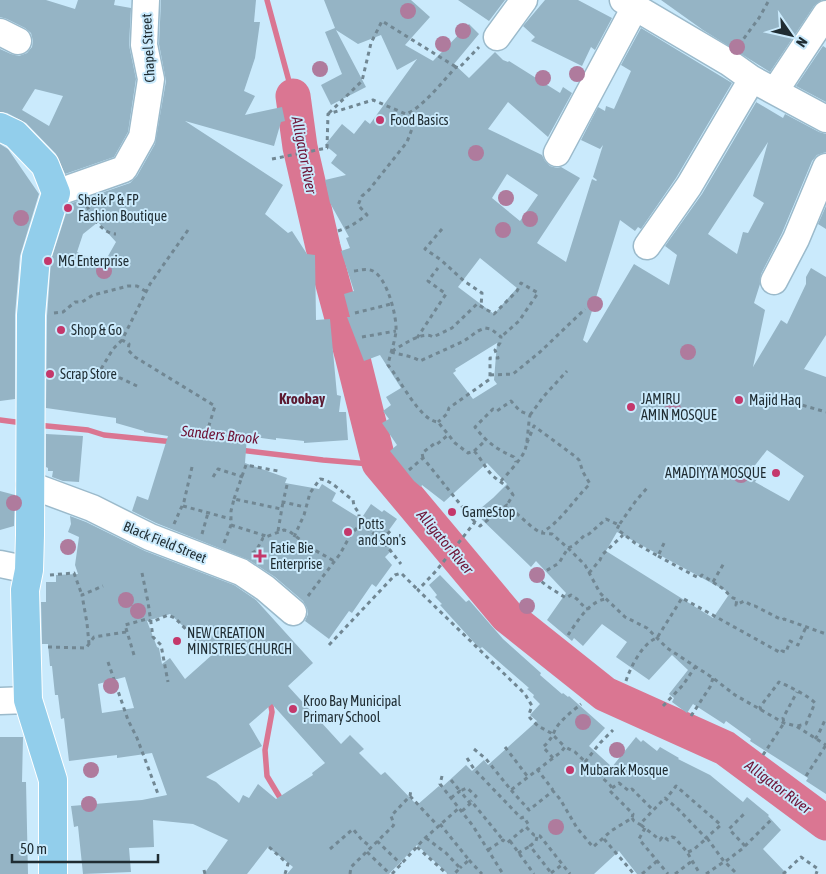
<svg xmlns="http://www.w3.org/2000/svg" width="826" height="874" font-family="'Asap Condensed',sans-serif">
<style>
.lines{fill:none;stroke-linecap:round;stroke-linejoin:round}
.stream{stroke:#da7692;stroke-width:5.5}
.river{stroke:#da7692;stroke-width:35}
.building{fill:#95b4c5;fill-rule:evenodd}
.minor-casing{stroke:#9bbacb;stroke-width:29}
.major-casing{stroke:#fff;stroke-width:30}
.path{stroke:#718793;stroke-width:3;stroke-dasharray:4 4;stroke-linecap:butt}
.minor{stroke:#fff;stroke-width:26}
.major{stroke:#92ceeb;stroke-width:28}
.tree{fill:#af7b9d}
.poi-dot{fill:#c4386b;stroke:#caeafc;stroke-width:2}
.labels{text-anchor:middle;stroke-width:4;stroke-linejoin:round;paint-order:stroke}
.street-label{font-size:14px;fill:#1f2c32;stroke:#caeafc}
.poi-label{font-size:14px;fill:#1f2c32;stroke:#caeafc;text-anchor:start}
.water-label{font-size:15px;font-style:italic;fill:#6f1437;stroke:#caeafc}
.neighbourhood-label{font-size:15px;font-weight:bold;fill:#5c1930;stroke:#caeafc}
</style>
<rect width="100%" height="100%" fill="#caeafc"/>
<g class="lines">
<path class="stream" d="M267,0l26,96
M0,420l23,3
M37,425l51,5 16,5 70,7
M240,450l83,10 47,4 49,47
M266,699l5,7 1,6 -7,38 2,26 12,20"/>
<path class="river" d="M293,96l7,51 23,100 29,108 27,108 128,153 98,78 120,54 101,75"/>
</g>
<path class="building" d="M0,0h46l29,9 3,-9h37l-1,5 17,3 -2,37 7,34 -8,53 -14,25 -49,17 -9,-20 -30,-31 -19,-10 -7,-1v-63l11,5 8,2 8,-3 5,-6 1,-6 -2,-8 -6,-5 -18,-9 -7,-2zM35,89l28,7 -14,30 -27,-16z
M161,0h95l-2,22h6l-5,36 -11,33 11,5 -10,19 37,-8 3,14 -4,1 -7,24 -89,-25 98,64 -18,29 23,19 4,-2 15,23 8,1 1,65 14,-1 7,76 4,1 -2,16h7l2,28 -44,3v-2l-28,-3v2l-29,-4 -2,27 42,15 -2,5 34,6 3,-5 14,9 -4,8 29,18 10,-15 11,8 2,-2 13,9 -16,22 11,9 -7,7 7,8 -16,22 -4,-3 -20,29 -3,-2 -20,28 -24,-18 3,-7 -1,-6 -4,-7 -28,-24 -26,-17 -93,-37 -24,-12 5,-15 11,4 20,-64 -24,-4v-1l-28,-8v-5l-70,-10 1,-92 4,-56 18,-56 61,-21 7,-7 18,-32 11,-63 -7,-37zM98,222l18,20 -13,23 -26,-13 6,-18z
M324,0h87l19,17 -25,28 28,16 36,-37 10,10 -25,30 15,14 26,-26 8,8 5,2 1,-1 51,32 3,-6 9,6 -24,44 -40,-35 -20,27 54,26 3,6 5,5 7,2 4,-1 19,11 -43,65 29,19 26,-83 4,2 1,-1 -4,-3 10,-32 -3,4 -19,-9 17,-33 7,4 1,-5 8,3 17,-38 -10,-6 20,-37 91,55 -56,95 -35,51 -3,-2 -3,4 -15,-11 -37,120 4,3 47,-79 35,21 8,-30 -12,-9 37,-52 56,-95 -2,3 27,16 2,-4 34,18 7,2v18l-9,3 -5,6 -30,72 -21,41 -1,10 -6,19 11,7 -12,57 28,-47 6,4 19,-40v-7l5,-9 15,9v58l-22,34 22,8v417l-20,-13 2,-3 -58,-37 1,-2 -25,-18 -2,3 -31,-20 -6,9 -15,-11 2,-4 -5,-4 19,-24 -16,-15 -23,25 -33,-23 11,-15 -25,-18 -19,22 -9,-8 -2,3 -25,-21 19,-27 -30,-32 -5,6 -56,-54 18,-15 14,-14 -20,-21 -43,39 -22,-17 -1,2 -7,-6 -24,-30 7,-6 -15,-22 7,-4 -6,-8 8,-6 -5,-8 15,-9 -21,-33 -16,6 -17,-44h3l-6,-23 10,-3 -13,-40 9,-3 -4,-10 3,-1 -19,-34 -5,-23 21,-5 -15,-12 6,-8 -12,-10 17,-21 12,10 11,-14 5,4 47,-65 -20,11 -16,-35 -23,9 -22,-14 30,57 -35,18 -10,-20 21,-11 -17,-42 10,-4zM768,142l-15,54 11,7 -16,30 -5,-1 -6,22 -29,-20zM507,174l31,21 -18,26 -28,-23zM480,258l37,30 -23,26 -36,-27zM497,343l-3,37 3,4 -24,15 -20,-26 3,-2 -1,-2zM767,450l37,26 -15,25 -34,-19 2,-3 -8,-6zM617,532l113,61 -17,25 -107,-67z
M458,0h47l-16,21z
M545,0h33l34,18 -17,32 -4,-3 -9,19 -51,-25 4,-4 -12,-11z
M661,0h161l-8,6 -44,66 -67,-42z
M823,46l3,2v54l-30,-16z
M0,144l8,5 31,45 -19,62 -5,59v84l-15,2z
M826,206v23l-8,-5z
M46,434l37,2 -4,46 -16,-1 -11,-4 1,-6h-5v-3l-2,-1z
M0,491l15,4 -1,31 -14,4z
M70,516l16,6 59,29 89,34 22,15 57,63 -25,23 53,58 9,-9 14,14 -5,4 22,22 4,-3 32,33 22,-19 2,2 25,-23 6,6 12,-11 4,5 49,-44 -7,-6 10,-11 -7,-7 1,-2 -7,-6 2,-1 -47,-41 -2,2 -40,-44 2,-1 -7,-7 2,-2 -8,-10 11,-10 26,27 3,-2 34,39 38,34 -1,2 22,19 1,-1 5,4 1,-1 36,32 -16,18 23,21 24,-30 5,5 2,-2 14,11 3,-4 19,11 -1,1 32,16 33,27 4,-5 22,18 -1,1 13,14 -18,19 24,25h-150l-18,-23 -25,23h-146l-31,-29 -28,29h-102l6,-7 -25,-20 -21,27h-43l24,-34 -35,-16 -40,-4 1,27 -25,1 2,24 -48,2 -5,-48 -4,1 -3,-21 71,-6 25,-5 -15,-42 -35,5v-3l-48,6 -5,-43 -3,1 -3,-24h-3l-3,-29h-2l-2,-22h-6l-1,-42h5v-20h10v-7l22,-1 -3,-9 4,-28 -11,-5 3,-8zM170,614l43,40 -28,25 -15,-21 -8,6 -3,-16 -2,-1 -10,-26zM125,677l9,31 -32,5 -4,-29zM272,704l53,59 -13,10 1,2 -37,24 -18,-15 -9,14 -6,-3 -4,8 -23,-21 -10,-5 56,-31 -13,-22z
M0,737h23l-1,45h4l2,92h-28z"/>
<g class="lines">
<defs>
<path id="minor" d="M623,0l105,62 24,17 74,40
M0,32l18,9
M497,37l27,-37
M775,91l51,-77
M557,153l78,-146
M56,193l68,-24 18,-32 8,-51 1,-7 -7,-34 2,-45
M647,246l42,-60 63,-107
M774,281l22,-42 30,-72
M30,485l62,23 58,29 91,35 24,16 28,24
M0,564l29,6
M0,701l28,-1"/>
<path id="major" d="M0,127l15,7 30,31 11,28 -20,64 -5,58 -1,220 -1,35 -4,20 3,110 25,80v94"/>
</defs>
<use href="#minor" class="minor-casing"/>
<use href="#major" class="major-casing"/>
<path class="path" d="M739,45l20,-27 10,-18
M329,113l33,-32 9,-38 11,-22 74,46
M272,159l55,-11 1,-34 45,-14 33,14c15,-5 38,-34 50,-47l3,1 20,-21
M87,206c5,11 16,28 29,28
M442,229l-17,20 16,11 23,21 18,12 -1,13
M188,230l-38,54 -28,56 7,4 -1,6 7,7 80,49 -8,26
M338,231l13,-5 16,-11 -9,-10 4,-9 7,-6 38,-48 6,-16 -1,-14
M354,271c7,-1 13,-3 19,0 14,7 24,45 23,60 -1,11 -6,23 -8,34 12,14 32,56 50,57l17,21 13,10 6,-2c7,7 11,17 18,24 7,7 16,10 21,20l-6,10
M54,313l9,-1 12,-10h7l11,-7 35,-9h9l10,6
M355,313l36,-9
M362,337l34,-6
M417,338l29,-44 -18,-13 10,-13
M122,340l-9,9 -12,20 36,17
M392,351c10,-5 30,-21 41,-14l19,-9 25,-24 17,10 23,-23 4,-8 17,10 -19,28 -18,16
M391,352c10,3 21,4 29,9l44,-20 14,-10 7,-3 6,1 10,8 -1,6 -5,7 3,8h-8v21l-41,29 -2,6 -9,8
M490,375l23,-1 27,-22 45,-43
M795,403l31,9
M530,415l14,-19 23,-25
M527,443l7,-17 42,31 3,3 4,12 7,12c-15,14 -31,40 -48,48
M474,451l10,-9v-2
M423,458l-1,-5 12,-9 2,1 12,-10
M192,467l-9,39 48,13
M409,470l14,-12c18,22 34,43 52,64
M213,477l5,-8 25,8
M501,481c6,-7 21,-22 24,-31 3,-9 3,-25 5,-35l-10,-4 -9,-10 -14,10 -4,-2 -18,18c11,15 23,23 39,30l2,5
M287,485l-4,17 22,5
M234,499l12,-34 32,6
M174,524l8,-18
M231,525l35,11
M619,525l-2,4 18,14 23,13 7,-15
M278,531l5,-29
M202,534l6,-21
M294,537l10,-22 6,-22 10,-14c12,1 23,15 33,21l1,6 5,7v8l2,3
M382,540l10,-11
M224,543l7,-18v-14l3,-12 47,10
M252,553l4,-2 7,-13 21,-8 5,1 22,17 23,13
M658,556l35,19 6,3 3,-3 20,13 11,10 4,1 -1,6 8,-4 9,5h2l27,14 2,-1 42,15
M142,573l6,29 5,35 8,8 7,37
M589,573l11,-13 2,-5 21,-20
M50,575l24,-2 8,22
M713,582l11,-19
M308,596l32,-42 11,-20 10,-10 21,16 19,24
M590,608l-4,1 -9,-10 -6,-4 -5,3 -19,-12 -11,-9 23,-14 9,-15 5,-2 12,-11 4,-1 17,-15 13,6 16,-23 12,-14
M568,635c9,-13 21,-34 38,-36
M89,644l-2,-21 -5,-28 21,-9
M329,645l66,-70 6,-2 17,17
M48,647l38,1 8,-11 32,-5
M134,655l-9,-30 22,-6 5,3 16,-7 7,3 29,30
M108,662l20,58 9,18 21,56
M626,681c4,-13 17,-39 31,-43l25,-40 99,55 1,-2 4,1 4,-11 8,4 8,-18
M663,706l20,-21 12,-18
M761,710l-1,-3 19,-25c9,4 30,14 36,21l-9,21 -9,2
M691,716l19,-29 3,-9
M815,739l3,-4 8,-17
M505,747l23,30
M474,749l12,10 25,31 50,-38 4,-5 -14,-14 -13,-7 -8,-8 -1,-4 3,-8 -7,-12 -107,-104 18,-19 39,-49 5,4 27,-21 25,22 9,6 11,1 16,14 17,17 15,28 25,24 22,11 20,20 46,30 22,17 49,28 12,3 30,19
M763,755l21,-32 -1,-5 14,-26
M467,758l7,11 47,49 3,-1 4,7 -2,3 8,8 6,1 30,38
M553,758l-10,-11c6,-5 9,-10 12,-17 5,-10 18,-19 26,-26
M585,762l15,-19 13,-13
M537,769l16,21
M442,776l-2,8 33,42 30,48
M806,776l20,-31
M451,780l9,11 7,-3 9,8 -5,5
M612,788l7,-5 10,8 3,-2 21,21
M511,790l18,20 24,-19 7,8 17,29 16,19 18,-16 21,-13 1,-4 -23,-23 2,-3 -2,-3 -35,-33 -10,-5
M410,796l28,30
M451,798l9,-7 10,12
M462,811l10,-9 31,38
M632,818l2,3 7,4v-2l24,-25 13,11 28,29 15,-13 -45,-39 -10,13
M440,824l29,36 -9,8
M641,825l19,15 3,-4 5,4 4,-3 3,1 12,14 13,22
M645,828l-6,11 29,35
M537,837l-1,4 -6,5 22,28
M426,838l20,15 14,15 -6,6
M604,839l30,35
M377,841l24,23
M510,841l24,33
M745,846l-16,-17 17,-17
M269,847l19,17 -3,10
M417,847l30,27
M330,849l23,-20 9,11 9,7
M488,850l15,-10 4,3 19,-16
M367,852l23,22
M688,852l5,-2 14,-12 16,22 14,14
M518,853l12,-7
M469,860l13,14
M726,861l16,-12 30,-30
M204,870l1,4
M551,873l12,-9
M350,874l1,-7 42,-41 1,-2 -3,-8 19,-20 1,-7
M392,874l32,-35 35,-31
M642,874l15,-13
M675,874l17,-13
M706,874l19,-13
M783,874l18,-17 17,12 -2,5"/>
<use href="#minor" class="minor"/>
<use href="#major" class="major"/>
</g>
<g class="tree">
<circle cx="408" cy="11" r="8"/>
<circle cx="463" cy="31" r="8"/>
<circle cx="443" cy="44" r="8"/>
<circle cx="737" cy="47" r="8"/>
<circle cx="320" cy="69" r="8"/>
<circle cx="577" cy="74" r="8"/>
<circle cx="543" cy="78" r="8"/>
<circle cx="476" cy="153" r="8"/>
<circle cx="506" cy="198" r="8"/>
<circle cx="21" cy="218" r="8"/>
<circle cx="530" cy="219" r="8"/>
<circle cx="503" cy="230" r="8"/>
<circle cx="104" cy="271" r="8"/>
<circle cx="595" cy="304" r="8"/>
<circle cx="688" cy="352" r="8"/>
<circle cx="673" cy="409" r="8"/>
<circle cx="741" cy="475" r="8"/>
<circle cx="14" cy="503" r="8"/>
<circle cx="68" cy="547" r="8"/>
<circle cx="537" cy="575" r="8"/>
<circle cx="126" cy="600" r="8"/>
<circle cx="527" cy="606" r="8"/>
<circle cx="138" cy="611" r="8"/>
<circle cx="111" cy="686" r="8"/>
<circle cx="583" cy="722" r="8"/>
<circle cx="617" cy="750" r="8"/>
<circle cx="91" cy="770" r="8"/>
<circle cx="89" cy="804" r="8"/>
<circle cx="556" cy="827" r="8"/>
</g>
<g class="poi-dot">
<circle cx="380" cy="120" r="5"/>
<circle cx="68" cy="208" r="5"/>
<circle cx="48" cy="261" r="5"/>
<circle cx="61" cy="330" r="5"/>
<circle cx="50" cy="374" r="5"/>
<circle cx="739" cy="400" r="5"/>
<circle cx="631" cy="407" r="5"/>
<circle cx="776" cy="473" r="5"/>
<circle cx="452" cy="512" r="5"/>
<circle cx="348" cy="532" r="5"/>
<path d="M257.5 548.5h5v5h5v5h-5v5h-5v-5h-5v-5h5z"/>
<circle cx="177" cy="641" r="5"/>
<circle cx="293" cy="709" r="5"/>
<circle cx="570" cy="770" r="5"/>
</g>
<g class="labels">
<g class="street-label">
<text transform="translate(148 48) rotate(-93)" y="5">Chapel Street</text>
<text transform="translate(165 542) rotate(22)" y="5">Black Field Street</text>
</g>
<g class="poi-label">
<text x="390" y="125">Food Basics</text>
<text x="78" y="205">Sheik P &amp; FP<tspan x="78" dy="16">Fashion Boutique</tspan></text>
<text x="58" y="266">MG Enterprise</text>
<text x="71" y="335">Shop &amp; Go</text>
<text x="60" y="379">Scrap Store</text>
<text x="641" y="404">JAMIRU<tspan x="641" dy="16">AMIN MOSQUE</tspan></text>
<text x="749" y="405">Majid Haq</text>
<text x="766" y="478" text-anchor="end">AMADIYYA MOSQUE</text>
<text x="462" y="517">GameStop</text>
<text x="358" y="529">Potts<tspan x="358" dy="16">and Son's</tspan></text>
<text x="270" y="553">Fatie Bie<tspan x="270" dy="16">Enterprise</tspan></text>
<text x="187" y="638">NEW CREATION<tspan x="187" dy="16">MINISTRIES CHURCH</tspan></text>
<text x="303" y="706">Kroo Bay Municipal<tspan x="303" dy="16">Primary School</tspan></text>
<text x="580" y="775">Mubarak Mosque</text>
</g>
<g class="water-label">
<text transform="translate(304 155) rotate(79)" y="5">Alligator River</text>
<text transform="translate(220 435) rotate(6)" y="5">Sanders Brook</text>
<text transform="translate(445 542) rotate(50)" y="5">Alligator River</text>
<text transform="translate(778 787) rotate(37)" y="5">Alligator River</text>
</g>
<g class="neighbourhood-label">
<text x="302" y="404">Kroobay</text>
</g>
</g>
<g transform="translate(791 35) rotate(124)" stroke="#caeafc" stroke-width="4" paint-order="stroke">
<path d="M0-4L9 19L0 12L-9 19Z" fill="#1f2c32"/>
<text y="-8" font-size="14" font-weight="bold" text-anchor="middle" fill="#1f2c32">N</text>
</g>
<path d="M12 854v8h146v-8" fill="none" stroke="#1f2c32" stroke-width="2.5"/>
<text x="20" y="854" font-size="15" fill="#1f2c32" stroke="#caeafc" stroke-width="4" paint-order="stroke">50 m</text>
</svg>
